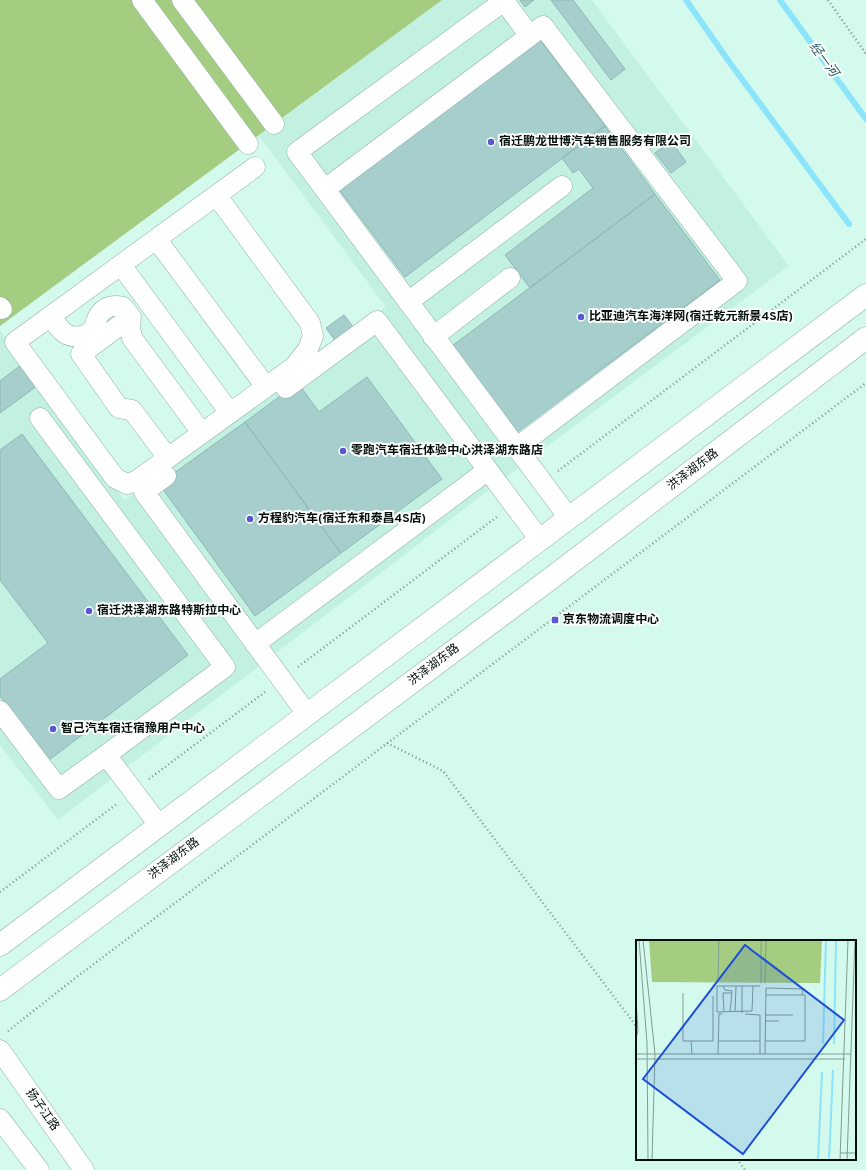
<svg xmlns="http://www.w3.org/2000/svg" width="866" height="1170" font-family="Overpass,'Noto Sans SC',sans-serif">
<style>
.built{fill:#c2f1e2}
.green{fill:#a5cd82}
.lines{fill:none;stroke-linecap:round;stroke-linejoin:round}
.stream{stroke:#8ce4fa;stroke-width:6}
.building{fill:#a5cecd;stroke:#8eb6b5}
.minor-casing{stroke:#8db1a5;stroke-width:21}
.major-casing{stroke:#8db1a5;stroke-width:23}
.path{stroke:#7a958d;stroke-width:2.5;stroke-dasharray:1 3;stroke-linecap:butt}
.minor{stroke:#fff;stroke-width:20}
.major{stroke:#fff;stroke-width:22}
.poi-dot{fill:#5958cf;stroke:#fff;stroke-width:1.5}
.labels{text-anchor:middle;dominant-baseline:central;stroke-width:4;stroke-linejoin:round;paint-order:stroke}
.poi-label{font-size:12px;font-weight:bold;fill:#030f0b;stroke:#fff;text-anchor:start}
.street-label{font-size:12px;fill:#030f0b;stroke:#fff}
.water-label{font-size:13px;font-style:italic;fill:#2d5f6b;stroke:#fff}
.inset-river{fill:none;stroke:#8ce4fa;stroke-width:2}
.inset-road{fill:none;stroke:#809c93;stroke-width:1}
.view{fill:#1d4ed8;fill-opacity:0.15;stroke:#1d4ed8;stroke-width:2}
.inset-edge{fill:none;stroke:#030f0b;stroke-width:2}
</style>
<rect width="100%" height="100%" fill="#d4faee"/>
<path class="built" d="M442 0H592L789 266 510 474 58 820 0 745V330L124 500 386 307 259 136Z"/>
<path class="green" d="M0 0H442L0 326Z"/>
<g class="lines">
<path class="stream" d="M686 0 730 63 849 224
M780 0 866 119"/>
</g>
<path class="building" d="M520 0H534L525 7Z
M551 0H573L625 69 611 80Z
M538 37 605 126 405 277 338 188Z
M605 126 655 194 530 288 505 255 593 188 579 169 573 173 562 158Z
M671 141 686 162 671 173 655 153Z
M655 194 720 280 517 432 452 346Z
M344 315 354 328 336 342 326 328Z
M21 365 37 386 0 413V381Z
M367 377 442 479 341 553 245 422 298 383 319 412Z
M245 422 341 553 255 616 159 484Z
M22 434 188 655 49 760 0 696V679L48 643 0 580V450Z"/>
<g class="lines">
<g class="minor-casing">
<path id="minor" d="M142 0 248 144
M182 0 274 124
M530 36 504 1 297 152 569 518
M325 189 543 26 737 281 516 448
M217 196 310 323 313 336 308 349 295 366 136 481 127 484 115 478 15 342 255 167
M157 240 266 387
M121 265 230 413
M408 302 562 186
M0 307 2 309
M51 316C54 321 58 327 62 331 70 339 86 338 93 329 95 327 95 324 96 321 101 308 110 304 123 307L131 317 130 327 132 338 202 433
M131 317 81 354 119 408 132 410 168 458
M433 337 510 278
M286 388 377 321 540 540
M40 418 225 667 106 755 159 825
M166 476 144 492 307 714
M255 644 488 470
M0 711 59 789 106 755
M0 1050 84 1170
M0 1119 39 1170"/>
</g>
<g class="major-casing">
<path id="major" d="M0 945 866 295
M0 990 550 579 866 338"/>
</g>
<path class="path" d="M828 0 866 54
M558 471 866 239
M298 667 498 516
M387 743 443 771 637 1027
M149 779 265 692
M0 892 118 803
M8 1031 74 979 866 383
M737 1159 745 1170"/>
<use href="#minor" class="minor"/>
<use href="#major" class="major"/>
</g>
<g class="poi-dot">
<circle cx="491" cy="142" r="4"/>
<circle cx="581" cy="317" r="4"/>
<circle cx="343" cy="451" r="4"/>
<circle cx="250" cy="519" r="4"/>
<circle cx="89" cy="611" r="4"/>
<rect x="551" y="616" width="8" height="8" rx="2"/>
<circle cx="53" cy="729" r="4"/>
</g>
<g class="labels">
<g class="poi-label">
<text x="499" y="142">宿迁鹏龙世博汽车销售服务有限公司</text>
<text x="589" y="317">比亚迪汽车海洋网(宿迁乾元新景4S店)</text>
<text x="351" y="451">零跑汽车宿迁体验中心洪泽湖东路店</text>
<text x="258" y="519">方程豹汽车(宿迁东和泰昌4S店)</text>
<text x="97" y="611">宿迁洪泽湖东路特斯拉中心</text>
<text x="563" y="620">京东物流调度中心</text>
<text x="61" y="729">智己汽车宿迁宿豫用户中心</text>
</g>
<g class="street-label">
<text transform="translate(693 470) rotate(-37)">洪泽湖东路</text>
<text transform="translate(434 665) rotate(-37)">洪泽湖东路</text>
<text transform="translate(174 859) rotate(-37)">洪泽湖东路</text>
<text transform="translate(42 1110) rotate(55)">扬子江路</text>
</g>
<g class="water-label">
<text transform="translate(823 60) rotate(54)">经一河</text>
</g>
</g>
<g transform="translate(636 940)">
<rect width="220" height="220" fill="#d4faee"/>
<path d="M13 0H186L184 43 16 42Z" fill="#a5cd82"/>
<path class="inset-river" d="M187 104 190 0M198 104 200 0M182 220 186 132M193 220 197 130"/>
<path class="inset-road" d="M3 0 11 103 12 220M7 0 19 114 16 220M82 41 83 0M125 43V0M129 43 130 0M87 46 89 50 96 51 94 72M117 46 116 71 81 72V46H124M47 53V101H55M0 60 2 91 0 98M88 72 87 53H96M99 72 100 46M106 73V46M109 74 124 75V114M129 75H157M129 81H143M82 101H124M129 101H169V55H130M0 114H215M56 114 55 101H77V56M82 114 83 74H86M129 114 130 48 167 49 166 55M0 119H209M204 213H220M204 220 212 0M211 220 219 0"/>
<path class="view" d="M109 5 208 80 107 214 7 139Z"/>
<rect width="220" height="220" class="inset-edge"/>
</g>
</svg>
